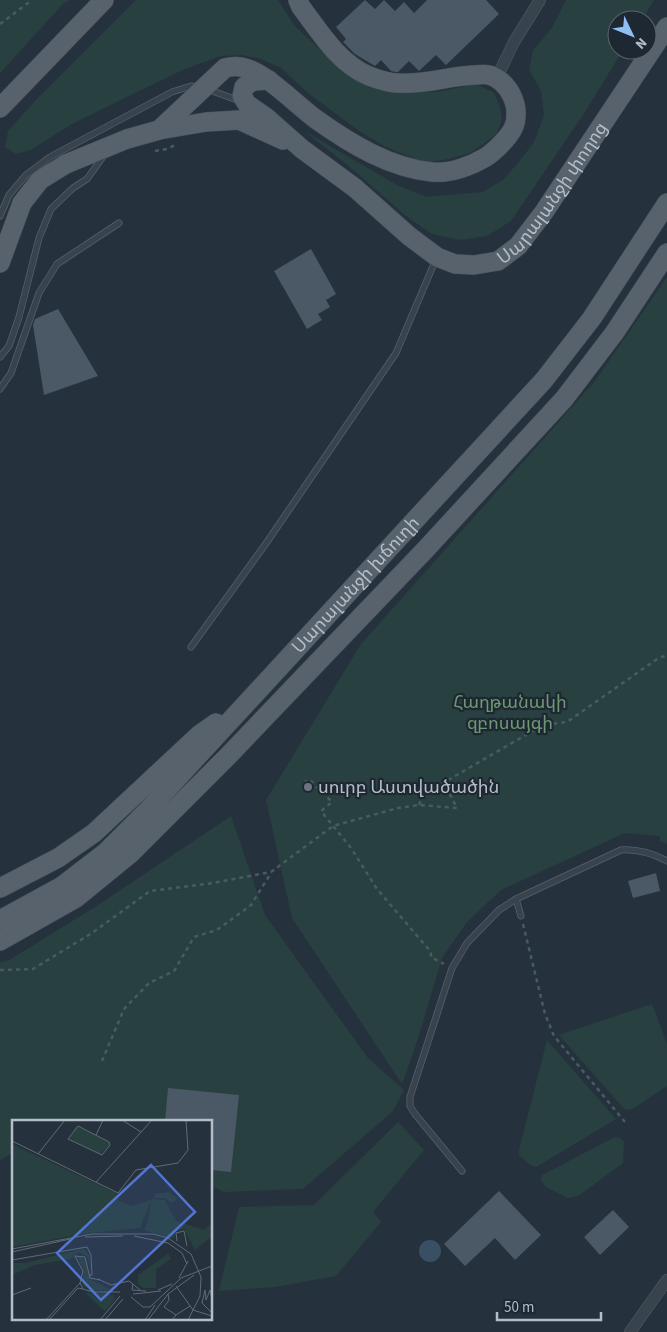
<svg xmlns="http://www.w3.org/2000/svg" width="667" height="1332" font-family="'Source Sans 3','Noto Sans Armenian',sans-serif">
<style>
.green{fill:#28403f}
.water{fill:#394f64}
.building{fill:#4b5966}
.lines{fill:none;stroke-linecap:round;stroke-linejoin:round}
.lane-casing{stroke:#57616b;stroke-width:7}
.street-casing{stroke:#57616b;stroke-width:12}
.primary-casing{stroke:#454f59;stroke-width:20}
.path{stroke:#475c5d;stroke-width:2.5;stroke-dasharray:4 4;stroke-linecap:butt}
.lane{stroke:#39434d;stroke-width:5.5}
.street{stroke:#39434d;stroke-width:11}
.primary{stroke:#57626d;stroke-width:19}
.worship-dot{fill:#6b7280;stroke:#1e2832;stroke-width:2}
.labels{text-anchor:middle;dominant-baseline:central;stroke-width:4.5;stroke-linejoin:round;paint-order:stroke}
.street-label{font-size:18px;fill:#b5bec8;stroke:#1e2832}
.park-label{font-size:18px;fill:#6d9873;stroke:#1e2832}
.poi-label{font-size:18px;fill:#b5bec8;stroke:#1e2832;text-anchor:start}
.inset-road{fill:none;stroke:#5f6a75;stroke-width:1}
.view{fill:#5275d2;fill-opacity:0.15;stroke:#5275d2;stroke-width:2.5}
.inset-edge{fill:none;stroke:#b5bec8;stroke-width:2.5}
</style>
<rect width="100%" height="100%" fill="#25323d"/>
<path class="green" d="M0 0H70L63 4 0 73Z
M136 0H278L294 25 340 69 363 82 388 90 415 92H438L476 84 494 93 500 107 502 120 496 135 470 153 449 159 425 163 384 146 359 131 308 93 281 68 261 59 242 55 221 56 185 69 145 88 70 125 31 150 16 154 5 147 8 131 34 102Z
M566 0H654L642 20H617V50H623L585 112 511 221 487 236 461 240 432 234 406 216 345 163 304 131 399 186 427 197 483 192 503 180 518 163 534 142 544 115 541 91 529 70 533 50 552 28Z
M667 277V844L660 841V836L625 833 501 890 467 922 442 958 417 1042 402 1084 292 918 266 800 361 644 595 381Z
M231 816 265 915 368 1058 404 1090 393 1111 303 1189 224 1192 211 1186V1121H73L70 1119 67 1121H14V1152L0 1160V963L11 959 95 907Z
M652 1004 667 1044V1086L634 1108 629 1110 624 1109 559 1035Z
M547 1040 616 1119 536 1167 530 1165 518 1154Z
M398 1122 424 1150 373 1212 381 1222 336 1276 275 1287 219 1291 239 1207 314 1205Z
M615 1137 620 1138 624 1142 623 1163 581 1194 574 1197 568 1198 546 1187 541 1181 542 1175Z"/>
<path class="water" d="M419 1251a11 11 0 1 1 22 0a11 11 0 1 1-22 0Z"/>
<path class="building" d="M365 0 375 9 384 0 395 11 404 2 414 13 427 0H486L499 14 446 65 436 55 419 71 409 61 398 72H396L391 71 381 60 375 66 355 54 343 42 346 39 336 27Z
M311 249 336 294 326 300 330 307 318 314 322 320 307 329 274 271Z
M58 309 98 376 44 395 33 325 35 319Z
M656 873 660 891 633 898 628 881Z
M168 1088 239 1095 231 1172 211 1170V1121H165Z
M499 1191 541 1235 515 1260 495 1238 465 1266 444 1244Z
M613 1210 629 1227 600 1255 584 1237Z"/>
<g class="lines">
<g class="lane-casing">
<path id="lane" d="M207 89 240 101
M0 216 9 195 26 175 50 157 172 92 191 86 198 87
M0 357 9 346 19 317 39 238 51 209 73 188 87 179 105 154
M0 389 11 373 39 293 57 264 119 223
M191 647 267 542 396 353 436 259
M516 899 521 916
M462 1171 415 1114 410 1106V1097L452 968 467 943 499 910 516 899 621 850C638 849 652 853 667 861"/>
</g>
<g class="street-casing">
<path id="street" d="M496 79 514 42 540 0
M630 1332 667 1280"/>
</g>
<g class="primary-casing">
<g id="primary">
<path id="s1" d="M269 80 253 81 244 87 242 96 247 104 267 118 302 149 355 188 409 236 437 257 455 264 474 265 498 261 518 246 544 212 667 27"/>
<path d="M0 108 104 0"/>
<path d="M159 130 225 68C229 67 235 66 240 67 263 69 296 105 317 120 351 144 390 168 432 172 450 174 471 166 486 157 495 151 513 134 515 123 516 120 516 115 516 112 516 106 514 100 511 94 507 86 498 77 489 75 484 74 478 75 474 75 449 76 424 85 398 83 390 83 377 79 369 76 338 63 320 32 301 7L298 0"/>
<path d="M0 263 22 203 40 180 66 164 127 139 159 130 206 122 239 120 283 140"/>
<path d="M0 888 58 858 94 833 199 735 216 723"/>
<path id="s2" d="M0 920 62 886 105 853 148 810 544 380 592 318 667 203"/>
<path d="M0 941 76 898 130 854 228 756 425 550 564 399 615 332 667 253"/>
</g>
</g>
<path class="path" d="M0 24 32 0
M155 151 167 149 177 144
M306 784V781L310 780 332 802 321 811 351 848 377 889 431 952V957L444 964
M419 805 424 794 543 725 567 722 660 657 667 656
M523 924 545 1014 554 1036 625 1122
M0 970 33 969 92 933 150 891 213 883 271 872 333 826 398 808 419 805 457 808 444 783
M102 1061 124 1009 149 983 174 971 194 937 217 930 251 905 271 873"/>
<use href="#lane" class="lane"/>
<use href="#street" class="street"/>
<use href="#primary" class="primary"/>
</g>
<circle class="worship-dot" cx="308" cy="787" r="5"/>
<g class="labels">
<g class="street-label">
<text stroke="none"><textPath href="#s1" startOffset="440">Սարալանջի փողոց</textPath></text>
<text stroke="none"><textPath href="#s2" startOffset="492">Սարալանջի խճուղի</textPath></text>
</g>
<g class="park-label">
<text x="510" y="702">Հաղթանակի<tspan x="510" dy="21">զբոսայգի</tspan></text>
</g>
<g class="poi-label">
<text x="318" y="787">սուրբ Աստվածածին</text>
</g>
</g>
<g transform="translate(12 1120)">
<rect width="200" height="200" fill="#25323d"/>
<path d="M65 6 97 22V25L88 34 57 19ZM0 24 104 73 107 81 119 86 142 79 153 80 164 101 192 110 200 103V116L183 130 172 109 164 111 162 119 132 110 136 101 139 81 128 108 77 113 0 127ZM157 72 166 79 159 83 154 78H142L143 74ZM71 129 77 134 79 150 75 137 67 132 58 139 22 145 0 155V143H13ZM156 134 159 139 144 149V168H131L126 164V155ZM65 136 73 139 79 160 99 170H81L70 166 72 151ZM72 172 101 175 103 179 93 191Z" fill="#28403f"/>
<path class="inset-road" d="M110 0 129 12M66 6 97 22 98 25 90 35 56 19ZM84 15 91 0M0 21 106 73 124 50 166 43 176 30 174 0M26 34 53 0M84 62 140 0M122 116 156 123 170 133 175 144M73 117 111 116M165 121 164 113 172 111 175 126M0 129 80 114H141L156 118 179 134 189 157 188 176 176 200M0 132 58 119M0 140 75 127 79 135 80 155H77M167 158 176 141M86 159 99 165 117 161 128 170M88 160 78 158 73 137 63 136 71 151 68 163 71 169 81 172H108M121 164 120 170 134 171M164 166 181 190 200 196M146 170 160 164M121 174 149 171M156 174 157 180 152 187 164 195 160 200M0 175 19 168M119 177 131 187H138L169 158 200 146M200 179 198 170 194 180 193 170 190 183 200 193M164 195 178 186M34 200 68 163M37 200 66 168 71 169M88 200 108 176M93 200 111 179M133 200 143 185M136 200 156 174 182 155"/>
<path class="view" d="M139 45 183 92 89 180 45 133Z"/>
<rect width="200" height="200" class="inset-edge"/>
</g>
<g transform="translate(632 35) rotate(133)"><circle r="24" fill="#1e2832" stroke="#5a646e"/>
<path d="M0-4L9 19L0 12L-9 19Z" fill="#8ebef4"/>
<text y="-8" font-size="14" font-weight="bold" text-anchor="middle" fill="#b5bec8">N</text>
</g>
<path d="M497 1312v8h104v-8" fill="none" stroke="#b5bec8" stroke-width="2.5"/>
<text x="504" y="1312" font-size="15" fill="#b5bec8" stroke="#1e2832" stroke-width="4" paint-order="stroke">50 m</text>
</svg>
